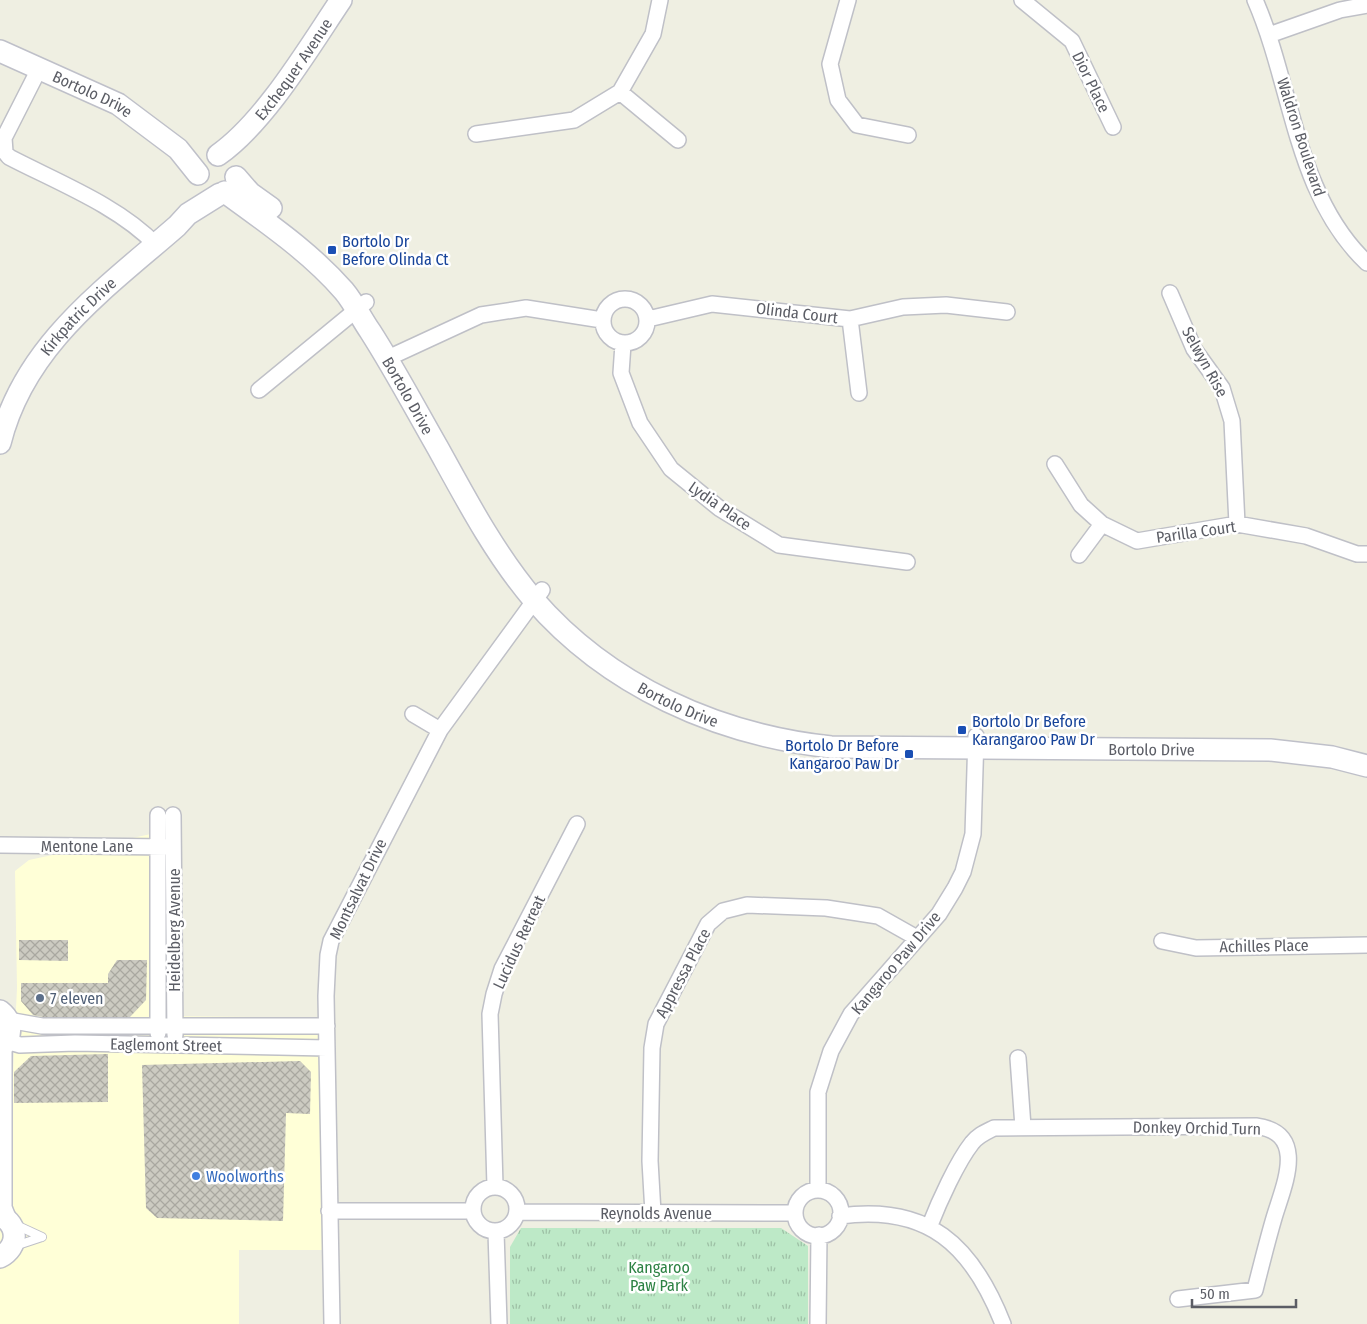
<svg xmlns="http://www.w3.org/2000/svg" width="1367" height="1324" font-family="'Fira Sans Condensed',sans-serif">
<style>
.commercial{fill:#ffffd7}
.grass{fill:url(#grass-tufts)}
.building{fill:url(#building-cross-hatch)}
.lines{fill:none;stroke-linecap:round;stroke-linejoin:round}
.lane-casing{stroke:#bfc0c7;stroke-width:10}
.street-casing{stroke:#bfc0c7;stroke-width:18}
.secondary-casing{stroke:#bfc0c9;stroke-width:24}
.lane{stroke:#fff;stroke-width:8}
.street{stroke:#fff;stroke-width:15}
.secondary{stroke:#fff;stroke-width:21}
.transit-dot{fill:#1a4fb4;stroke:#fff;stroke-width:2}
.service-dot{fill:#5c6f8a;stroke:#fff;stroke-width:2}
.shop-dot{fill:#3f7fe0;stroke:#fff;stroke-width:2}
.labels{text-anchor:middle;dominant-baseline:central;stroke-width:5;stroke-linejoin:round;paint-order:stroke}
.street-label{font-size:16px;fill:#5b5d65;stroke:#fff}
.transit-label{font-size:16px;fill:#164399;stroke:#fff;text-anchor:start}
.service-label{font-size:16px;fill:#4e5e75;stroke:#fff;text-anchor:start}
.shop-label{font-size:16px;fill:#366cbe;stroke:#fff;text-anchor:start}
.park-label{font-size:16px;fill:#2d8244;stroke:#fff}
</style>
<defs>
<pattern id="grass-tufts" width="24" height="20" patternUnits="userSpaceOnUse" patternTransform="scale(1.25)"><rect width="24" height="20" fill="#bde9c7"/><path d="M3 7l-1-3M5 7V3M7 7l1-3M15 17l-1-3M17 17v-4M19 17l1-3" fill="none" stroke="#9dc0a5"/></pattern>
<pattern id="building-cross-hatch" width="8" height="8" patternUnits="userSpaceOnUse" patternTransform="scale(1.25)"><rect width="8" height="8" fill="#cccbc1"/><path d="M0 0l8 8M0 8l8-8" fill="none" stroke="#a9a8a0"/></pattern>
</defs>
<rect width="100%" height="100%" fill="#efefe2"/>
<path class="commercial" d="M165 831 163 1016 333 1018 335 1250H239V1324H0V1070L13 1072 17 988 15 871 29 860Z"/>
<path class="grass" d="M521 1228H781L808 1246V1324H510V1247Z"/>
<path class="building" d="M19 940H68V961L19 960Z
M117 960H147L146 1000 130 1017H43L33 1015 21 1001V983H108V974Z
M108 1054V1102L14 1103V1072L31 1056Z
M300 1061 311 1072 310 1114 286 1113 283 1221 157 1218 146 1208 142 1065Z"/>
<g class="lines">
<g class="lane-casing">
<path id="lane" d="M16 1225 42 1237
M15 1246 42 1237"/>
</g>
<g class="street-casing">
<path id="street" d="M848 0 830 64 838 100 857 125 908 135
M1022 0 1072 41 1113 127
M1255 0C1293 87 1295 195 1367 263
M1269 35 1340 10 1367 5
M39 69 4 138 5 152 9 157C57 182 119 206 156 245
M620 92 678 140
M476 134 574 120 620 92 653 34 660 0
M1170 293 1194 349 1222 388 1232 421 1237 524
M603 321a22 22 0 1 1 44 0a22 22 0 1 1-44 0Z
M648 319 712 304 850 319 903 307 946 305 1007 312
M850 319 859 393
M623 344 621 373 640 423 671 469 719 508 779 545 907 562
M388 358 481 315 526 308 602 320
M259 390 366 302
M1055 464 1081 505 1102 524 1137 541 1237 524 1306 536 1357 554H1367
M1079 555 1102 524
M413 714 440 730
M158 815V1033
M173 815 175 1035
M0 845 168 847
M1162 941 1196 948 1367 945
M8 1020 42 1026H327
M6 1041 20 1045 75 1043 327 1048
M1018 1058 1023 1127
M495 1186 490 1014 494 994 502 969 577 824
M473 1209a22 22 0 1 1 44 0a22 22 0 1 1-44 0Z
M818 1190V1092L831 1051 851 1014 939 914 955 888 963 872 973 834 976 736
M795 1213a23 23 0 1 1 46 0a23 23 0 1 1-46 0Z
M329 1211H472
M518 1212 795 1213
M653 1213 650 1161 652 1048 656 1024 708 924 723 911 747 905 826 908 878 916 917 938
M840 1216C928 1204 972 1245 1003 1324
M930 1225C939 1202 957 1162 972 1143 978 1135 986 1132 994 1128L1256 1126C1309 1133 1283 1187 1274 1218 1267 1242 1261 1266 1255 1290L1178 1299
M496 1232 499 1324
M332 1324 326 996 328 955 331 941 440 730 542 590
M818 1324 819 1235"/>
</g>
<g class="secondary-casing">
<g id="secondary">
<path id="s1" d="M0 51 118 104 178 149 198 174"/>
<path id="s2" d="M218 155C265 122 308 49 341 0"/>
<path d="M236 177 250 193 271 208"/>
<path id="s3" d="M225 192C267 223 309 251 344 291 354 303 361 318 370 331 395 370 416 410 439 450 467 501 495 554 533 599 608 686 718 735 831 747L1270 750 1332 757 1367 766"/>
<path id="s4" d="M0 443C24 345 106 288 177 226L188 214 220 194"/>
<path d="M0 1011C13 1021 13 1037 0 1048"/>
<path d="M1 1047V1208L5 1218"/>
<path d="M0 1215C19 1225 19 1247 0 1257"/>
</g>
</g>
<use href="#lane" class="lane"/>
<use href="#street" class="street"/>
<use href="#secondary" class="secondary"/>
</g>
<g class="transit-dot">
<rect x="327" y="245" width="10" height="10" rx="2.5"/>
<rect x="957" y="725" width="10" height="10" rx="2.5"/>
<rect x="904" y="749" width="10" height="10" rx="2.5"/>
</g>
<circle class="service-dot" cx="40" cy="998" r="5"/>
<circle class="shop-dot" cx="196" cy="1176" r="5"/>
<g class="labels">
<g class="street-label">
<text stroke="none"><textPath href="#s2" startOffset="115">Exchequer Avenue</textPath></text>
<text transform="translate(1091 82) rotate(64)">Dior Place</text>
<text stroke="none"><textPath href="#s1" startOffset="102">Bortolo Drive</textPath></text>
<text transform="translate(1301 137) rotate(72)">Waldron Boulevard</text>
<text transform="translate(797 313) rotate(7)">Olinda Court</text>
<text stroke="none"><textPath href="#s4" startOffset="151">Kirkpatric Drive</textPath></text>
<text transform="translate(1205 362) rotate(61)">Selwyn Rise</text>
<text stroke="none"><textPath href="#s3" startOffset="278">Bortolo Drive</textPath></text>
<text transform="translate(720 506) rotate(35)">Lydia Place</text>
<text transform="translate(1196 532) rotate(-8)">Parilla Court</text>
<text stroke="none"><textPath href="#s3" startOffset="698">Bortolo Drive</textPath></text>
<text stroke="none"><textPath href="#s3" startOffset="1178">Bortolo Drive</textPath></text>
<text x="87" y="846">Mentone Lane</text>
<text transform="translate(358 889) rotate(-64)">Montsalvat Drive</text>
<text transform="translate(174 930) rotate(-90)">Heidelberg Avenue</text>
<text transform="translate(519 942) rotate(-65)">Lucidus Retreat</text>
<text transform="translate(1264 946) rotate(-1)">Achilles Place</text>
<text transform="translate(896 963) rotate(-50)">Kangaroo Paw Drive</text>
<text transform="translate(683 973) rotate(-62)">Appressa Place</text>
<text transform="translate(166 1045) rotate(1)">Eaglemont Street</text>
<text transform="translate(1197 1128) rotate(1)">Donkey Orchid Turn</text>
<text x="656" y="1213">Reynolds Avenue</text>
</g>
<g class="transit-label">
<text x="342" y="241">Bortolo Dr<tspan x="342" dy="18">Before Olinda Ct</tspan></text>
<text x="972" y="721">Bortolo Dr Before<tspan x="972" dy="18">Karangaroo Paw Dr</tspan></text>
<text x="899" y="745" text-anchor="end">Bortolo Dr Before<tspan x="899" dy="18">Kangaroo Paw Dr</tspan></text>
</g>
<g class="service-label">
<text x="50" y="998">7 eleven</text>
</g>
<g class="shop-label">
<text x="206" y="1176">Woolworths</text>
</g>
<g class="park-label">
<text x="659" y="1267">Kangaroo<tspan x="659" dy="18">Paw Park</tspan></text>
</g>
</g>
<path d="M1192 1299v8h104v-8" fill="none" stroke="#5b5d65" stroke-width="2.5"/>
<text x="1200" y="1299" font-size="15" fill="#5b5d65" stroke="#ffffff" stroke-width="4" paint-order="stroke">50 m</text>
</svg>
